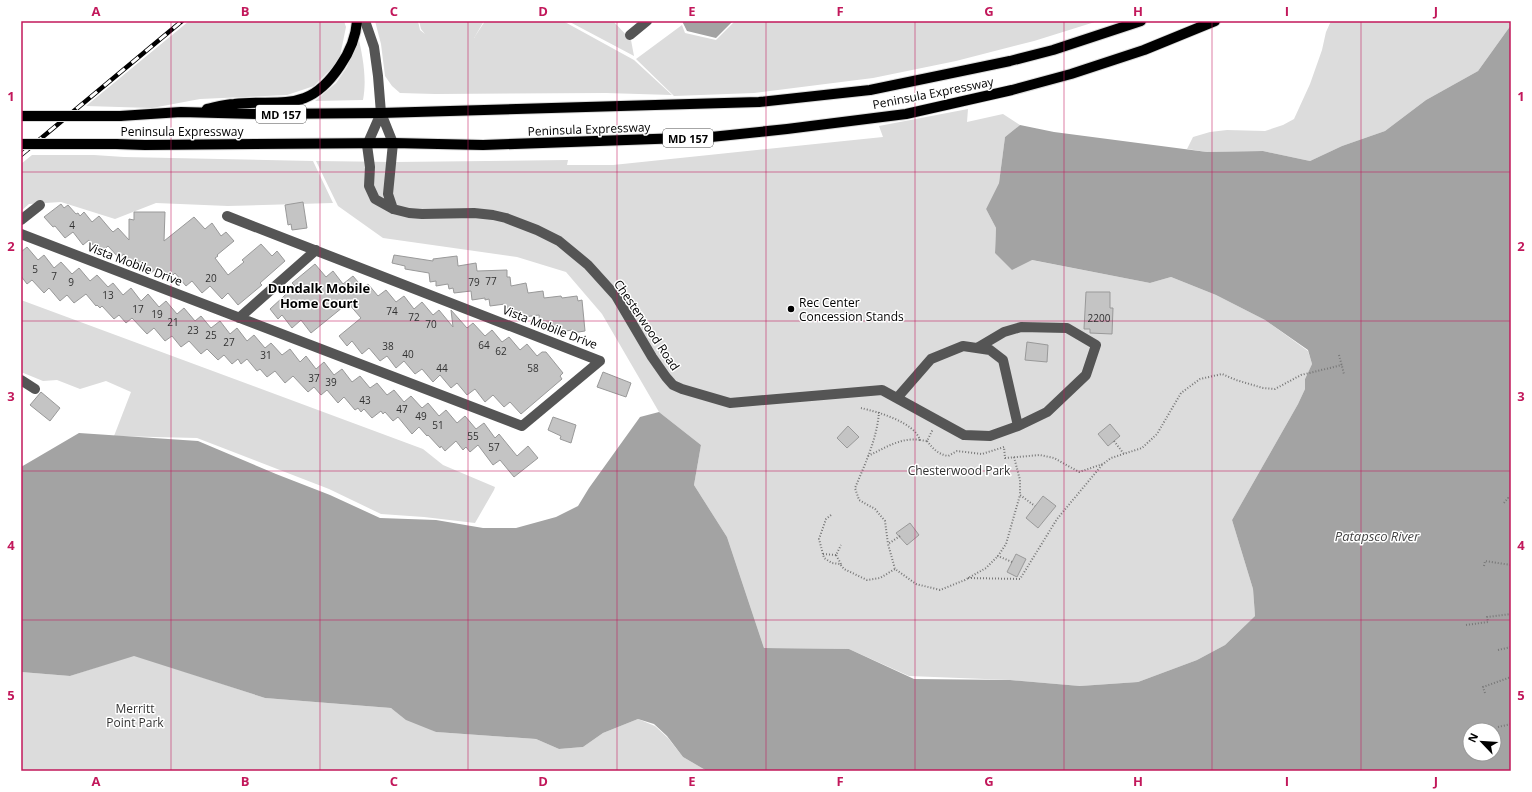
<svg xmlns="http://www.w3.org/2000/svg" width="1532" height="792" font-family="'Open Sans',sans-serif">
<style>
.green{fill:#dcdcdc}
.water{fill:#a3a3a3;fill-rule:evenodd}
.building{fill:#c4c4c4;stroke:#999}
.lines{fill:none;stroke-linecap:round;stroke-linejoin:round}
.major-casing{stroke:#dbdbdb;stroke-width:12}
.path{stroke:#777;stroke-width:2;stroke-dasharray:1 2;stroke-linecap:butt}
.minor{stroke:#555;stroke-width:10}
.major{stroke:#000;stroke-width:10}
.rail-casing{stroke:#000;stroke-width:4.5}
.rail{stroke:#fff;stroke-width:3;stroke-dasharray:9;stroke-linecap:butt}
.major-bridge-casing{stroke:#dbdbdb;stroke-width:12;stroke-linecap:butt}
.major-bridge{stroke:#000;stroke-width:10}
.grid{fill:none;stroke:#c2185b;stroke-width:1;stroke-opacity:0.55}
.poi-dot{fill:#000;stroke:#fff;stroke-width:1.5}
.labels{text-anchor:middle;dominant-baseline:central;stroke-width:3;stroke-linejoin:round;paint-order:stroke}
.number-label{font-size:10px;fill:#313131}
.shield{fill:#fff;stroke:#4c4c4c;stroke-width:1}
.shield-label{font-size:11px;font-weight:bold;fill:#000}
.street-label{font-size:12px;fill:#000;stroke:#fff}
.poi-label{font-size:12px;fill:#000;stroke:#fff;text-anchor:start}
.park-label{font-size:12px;fill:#333;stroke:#fff}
.neighbourhood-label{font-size:13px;font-weight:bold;fill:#000;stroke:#fff}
.water-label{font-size:13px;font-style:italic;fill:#444;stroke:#fff}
.neatline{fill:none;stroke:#c2185b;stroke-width:1.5}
.grid-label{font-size:13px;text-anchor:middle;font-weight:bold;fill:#c2185b}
</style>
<rect width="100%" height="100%" fill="#fff"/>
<path class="green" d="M189 21H344L346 27 339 61 314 86 287 95 200 99 152 108 86 106Z
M375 21H418L420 30 425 34 421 29 419 21H484L474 38 485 21H563L634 60 672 95 606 93 435 94 400 93 392 86 385 76 381 44Z
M568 21H613L631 40 634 56Z
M735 21H1098L1034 41 956 61 873 78 754 93 674 96 636 59 682 25 685 33 716 40Z
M1331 21H1511V25L1478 71 1426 100 1385 131 1342 146 1310 161 1263 151 1207 152 1187 149 1193 137 1210 132 1227 130 1265 131 1283 125 1294 119 1310 84 1322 50 1326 32Z
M358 36C363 57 367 79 363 100L315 101 336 83 347 67Z
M968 109 967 122 1003 114 1020 125 1005 137 999 183 986 209 996 228 995 253 1150 283 1171 277 1216 295 1265 320 1308 351 1312 364 1305 379V389L1298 404 1232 520 1253 589 1255 616 1225 645 1197 660 1138 682 1080 686 1010 680 909 676 849 649 764 648 727 537 694 485 701 445 659 412 602 314 566 272 517 257 383 238 338 206 316 161 395 162 568 160 567 165H613L883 137 879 126Z
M32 155H94L124 157 313 161 333 203 228 206 156 203 115 219 61 202 29 204 21 211V164Z
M21 300 423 449 443 465 495 487 494 490 475 523 424 517 381 514 329 489 197 438 114 436 131 392 106 381 80 389 57 380 43 381 21 372Z
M134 655 265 698 391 708 436 732 536 739 559 749 583 747 603 733 638 719 655 726 668 738 683 757 707 771H21V672L70 676Z"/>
<path class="water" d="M682 21H733L716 38 687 31Z
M1511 25V771H707L683 757 667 736 654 724 638 719 603 733 583 747 559 749 536 739 436 732 406 720 391 708 265 698 134 656 70 676 21 672V467L79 433 198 441 276 474 330 495 380 518 436 520 483 528H516L556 517 578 506 589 488 640 417 659 412 701 445 694 485 727 537 764 648 849 649 914 679 1010 680 1080 686 1138 682 1197 660 1225 645 1255 616 1253 589 1232 520 1298 404 1305 389V379L1312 364 1308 350 1265 320 1216 295 1171 277 1150 283 1032 260 1012 270 995 253 996 228 986 209 999 183 1005 137 1020 125 1054 132 1207 152 1263 151 1310 161 1342 146 1385 131 1426 100 1478 71ZM1470 730H1494V754H1470Z"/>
<path class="building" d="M303 202 307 228 292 230 291 224 288 225 285 205Z
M61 204 64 208 68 205 76 214 78 213 80 216 84 212 92 222 99 216 110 229 113 232 118 228 129 240V219L134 220V212H165L164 241 194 217 205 229 212 223 221 236 226 232 234 241 217 255 218 256 215 258 228 275 244 262 242 260 261 244 272 256 277 251 285 261 260 283 262 285 238 305 228 293 222 299 210 286 202 293 192 281 186 286 175 273 169 279 158 267 151 273 141 261 134 266 124 254 119 258 108 246 100 253 89 240 83 245 73 232 65 238 55 226 53 227 44 217Z
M27 247 38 260 44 255 54 268 61 262 72 274 79 268 90 281 97 275 108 287 113 283 123 295 131 288 141 301 148 294 159 307 166 301 177 314 184 308 195 321 201 316 211 328 220 321 230 334 237 328 247 341 254 335 265 348 271 343 282 355 290 349 300 362 306 356 316 369 324 362 334 375 342 369 352 382 360 376 370 388 377 383 387 395 394 390 404 402 411 396 422 408 428 403 439 416 446 410 457 423 465 416 476 429 484 423 495 438 499 434 517 456 528 446 538 458 514 477 500 460 493 465 478 445 470 452 466 447 463 450 456 441 445 451 441 446 440 448 428 435 427 436 419 427 412 434 398 417 393 421 385 412 383 414 381 411 372 418 364 409 361 412 358 408 355 410 344 397 338 403 327 390 321 395 314 387 308 392 293 376 285 383 275 371 267 377 260 369 257 371 247 359 241 364 238 359 232 364 224 355 218 360 207 349 201 354 189 341 181 347 172 336 165 341 154 328 147 334 132 318 126 323 119 315 114 319 102 306 100 308 97 305 96 306 86 294 74 303 67 295 60 301 49 288 44 293 32 280 27 284 21 276V252Z
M394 255 433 261V259L457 256 458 266 476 263 477 271 507 270V277H510L511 286 526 283 528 293 543 291 544 298 561 296 562 298 577 296 578 301 582 300 585 331 572 333V330L560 332 559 328 554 329 553 325 540 327 539 315 524 317V315L518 316V312L506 313 505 304 490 306 489 299 485 300V298L472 300 471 291 454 293 453 288 449 289 448 284 436 286V281L430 282 429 273 405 269V266L392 263Z
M315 264 326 277 333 271 343 284 353 276 363 288 368 284 378 296 386 290 396 302 404 296 414 309 422 302 433 315 439 310 453 327 451 310 467 328 473 323 485 336 492 330 502 342 509 337 520 350 527 344 537 356 542 352H546L563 373 560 376 562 379 521 414 510 402 504 407 493 395 485 402 475 389 467 395 457 383 451 388 440 375 433 382 422 369 415 374 404 361 396 368 387 356 380 361 369 348 362 354 352 341 347 346 339 336 361 318 348 303 311 333 301 320 292 328 282 315 278 319 270 309 295 286 292 283Z
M1086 292H1110V308H1113L1112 334 1090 333V329H1084Z
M1027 342 1048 345 1047 362 1025 360Z
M603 372 631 383 626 397 597 387Z
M41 392 60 408 50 421 30 405Z
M553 417 576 425 571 443 560 439 561 436 548 430Z
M1110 424 1120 436 1108 446 1098 434Z
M848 426 859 437 847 448 837 438Z
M1043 496 1056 506 1038 528 1026 518Z
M910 523 919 535 907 545 896 533Z
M1016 554 1026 559 1017 577 1007 572Z"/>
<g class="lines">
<g class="major-casing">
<path id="major" d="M207 109C216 107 225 104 234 104 282 99 308 114 340 66 349 53 356 37 357 21
M120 116 181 112 260 114 381 113 759 102 870 90 1010 61 1053 50 1141 21
M116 144 145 145 393 143 483 145 711 137 787 129 906 114 1012 90 1071 74 1144 50 1215 21"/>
</g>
<path class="path" d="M1339 355 1344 374
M861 408C878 412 914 422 920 440L927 441 933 429
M879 412C877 439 865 464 855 488L859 500 875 509 885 521 888 544
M927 441C933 449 938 454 948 456L957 451 982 454 1004 447 1005 458 1040 455 1054 458 1079 472 1103 464 1111 458 1142 448 1157 434 1181 393 1200 379 1222 374 1236 380 1263 388 1275 389 1301 375 1342 365
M1114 441 1124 454
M868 456C885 448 901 437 920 440
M1014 457 1020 480V495L1035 506
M1504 503 1508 498 1511 500
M831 515 826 519 819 539 824 558 832 563 840 564 844 569 867 580 880 578 895 569
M900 536 888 544 895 569 916 584 940 590 965 580 986 568 998 556
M823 554 836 555
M1012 562 998 556 1006 544 1020 495
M841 564 836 555 841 545
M1484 566 1485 561 1511 565
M968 578 1020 579 1057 519 1102 465
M1466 625 1488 622 1487 617 1511 614
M1498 650 1511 647
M1485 693 1483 687 1511 677
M1498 727 1511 724"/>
<path class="minor" d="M365 21 374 47 378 76 381 113 393 143 388 194 393 209
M630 35 647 21
M381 113 367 145 370 167 369 186 375 199 393 209 409 213 422 214 474 213 493 215 506 218 537 230 559 241 588 265 616 296 652 357 666 377 673 385 682 389 730 403 882 390 964 435 990 436 1018 426 1003 360 990 350 963 346 931 359 897 398
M21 220 40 205
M21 234 522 426 600 361 227 216
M239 318 316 250
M977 348 1004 332 1021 327 1067 328 1096 345 1086 375 1047 412 1018 426
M21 380 35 389"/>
<use href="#major" class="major"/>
<g class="rail-casing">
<path id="rail" d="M21 155 182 21"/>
</g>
<use href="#rail" class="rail"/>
<g class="major-bridge-casing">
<path id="major-bridge" d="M21 116H120
M21 144H116"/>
</g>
<use href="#major-bridge" class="major-bridge"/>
</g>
<path class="grid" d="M171 21V771M320 21V771M468 21V771M617 21V771M766 21V771M915 21V771M1064 21V771M1212 21V771M1361 21V771M21 172H1511M21 321H1511M21 471H1511M21 620H1511"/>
<circle class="poi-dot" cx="791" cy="309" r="4"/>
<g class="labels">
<g class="number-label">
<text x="72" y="225">4</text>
<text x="35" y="269">5</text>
<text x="54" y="276">7</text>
<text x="211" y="278">20</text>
<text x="491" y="281">77</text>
<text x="71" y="282">9</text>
<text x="474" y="282">79</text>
<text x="108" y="295">13</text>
<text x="138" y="309">17</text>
<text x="392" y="311">74</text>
<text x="157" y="314">19</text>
<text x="414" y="317">72</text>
<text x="1099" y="318">2200</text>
<text x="173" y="322">21</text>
<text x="431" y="324">70</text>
<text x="193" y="330">23</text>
<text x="211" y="335">25</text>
<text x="229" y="342">27</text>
<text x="484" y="345">64</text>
<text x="388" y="346">38</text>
<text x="501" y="351">62</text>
<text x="408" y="354">40</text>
<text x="266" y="355">31</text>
<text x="442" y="368">44</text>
<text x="533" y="368">58</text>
<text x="314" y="378">37</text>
<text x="331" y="382">39</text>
<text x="365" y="400">43</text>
<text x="402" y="409">47</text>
<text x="421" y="416">49</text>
<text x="438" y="425">51</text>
<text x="473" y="436">55</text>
<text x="494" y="447">57</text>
</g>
<g class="shield">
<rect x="256" y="105" width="50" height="18" rx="3"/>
<rect x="663" y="129" width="50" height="18" rx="3"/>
</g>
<g class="shield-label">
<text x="281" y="114">MD 157</text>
<text x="688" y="138">MD 157</text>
</g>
<g class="street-label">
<text transform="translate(933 93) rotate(-11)">Peninsula Expressway</text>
<text transform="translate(589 129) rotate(-2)">Peninsula Expressway</text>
<text x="182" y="131">Peninsula Expressway</text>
<text transform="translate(135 264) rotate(21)">Vista Mobile Drive</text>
<text transform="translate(647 325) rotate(56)">Chesterwood Road</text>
<text transform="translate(550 327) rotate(21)">Vista Mobile Drive</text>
</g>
<g class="poi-label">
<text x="799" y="302">Rec Center<tspan x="799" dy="14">Concession Stands</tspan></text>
</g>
<g class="park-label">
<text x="959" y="470">Chesterwood Park</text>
<text x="135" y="708">Merritt<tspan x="135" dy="14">Point Park</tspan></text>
</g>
<g class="neighbourhood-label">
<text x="319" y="288">Dundalk Mobile<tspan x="319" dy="15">Home Court</tspan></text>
</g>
<g class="water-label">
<text x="1377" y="536">Patapsco River</text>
</g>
</g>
<rect width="1532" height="792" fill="none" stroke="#ffffff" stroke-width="44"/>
<g transform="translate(1482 742) rotate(295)"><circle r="19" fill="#ffffff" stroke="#999999"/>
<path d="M0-3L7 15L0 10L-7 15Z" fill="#000000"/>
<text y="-6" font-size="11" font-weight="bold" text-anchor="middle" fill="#000000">N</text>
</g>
<rect x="22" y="22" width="1488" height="748" class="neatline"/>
<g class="grid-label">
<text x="96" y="16">A</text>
<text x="245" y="16">B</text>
<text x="394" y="16">C</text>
<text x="543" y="16">D</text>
<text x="692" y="16">E</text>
<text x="840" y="16">F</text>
<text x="989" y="16">G</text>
<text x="1138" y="16">H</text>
<text x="1287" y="16">I</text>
<text x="1436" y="16">J</text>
<text x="11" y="101">1</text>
<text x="1521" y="101">1</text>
<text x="11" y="251">2</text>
<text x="1521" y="251">2</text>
<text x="11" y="401">3</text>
<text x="1521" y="401">3</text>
<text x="11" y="550">4</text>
<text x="1521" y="550">4</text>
<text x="11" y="700">5</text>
<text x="1521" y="700">5</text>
<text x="96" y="786">A</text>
<text x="245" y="786">B</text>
<text x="394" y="786">C</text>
<text x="543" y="786">D</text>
<text x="692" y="786">E</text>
<text x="840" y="786">F</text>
<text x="989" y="786">G</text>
<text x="1138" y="786">H</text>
<text x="1287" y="786">I</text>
<text x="1436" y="786">J</text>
</g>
</svg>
